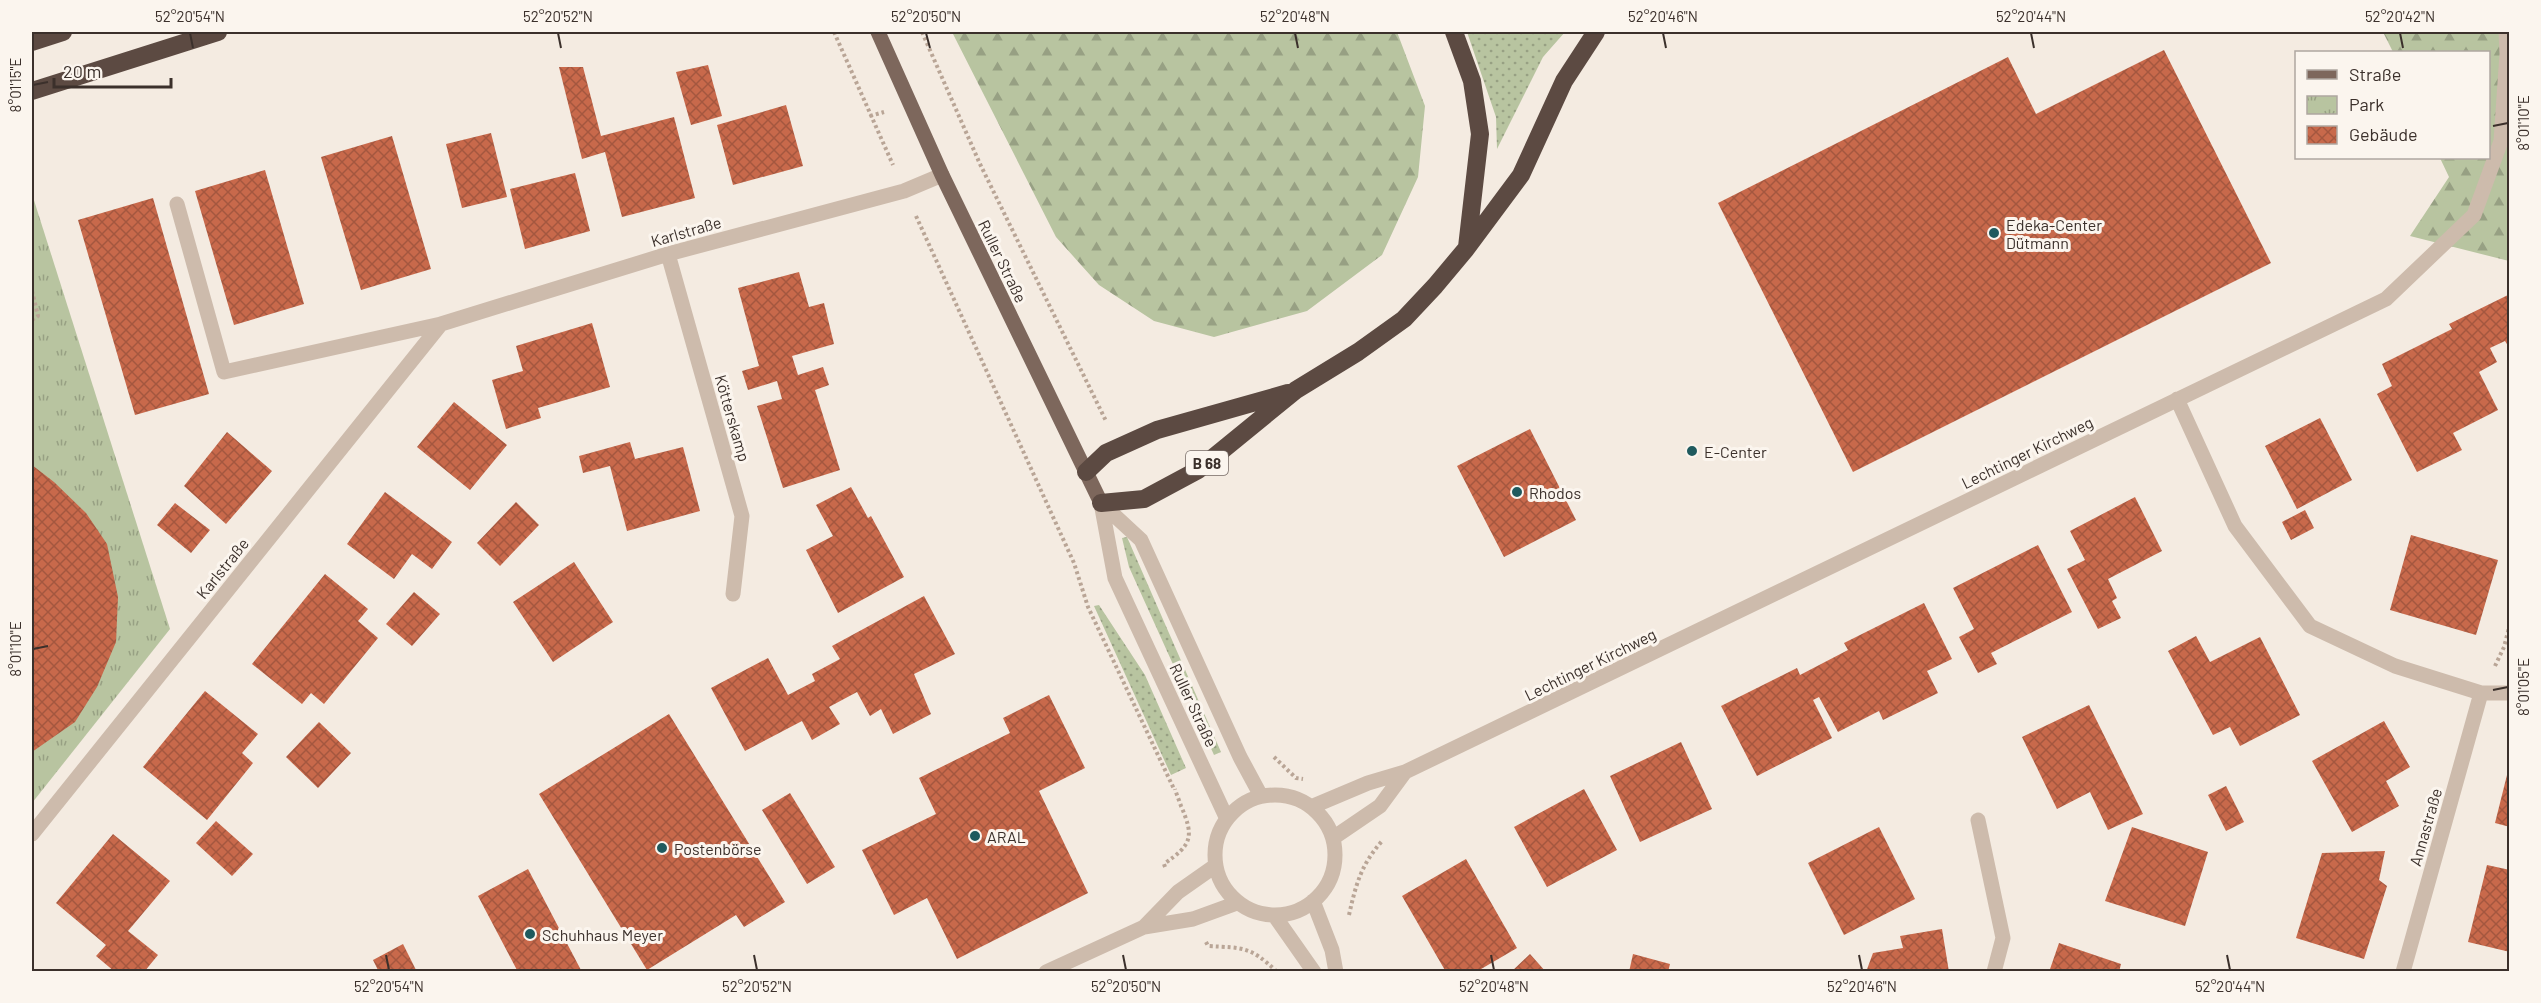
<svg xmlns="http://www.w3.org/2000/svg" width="2541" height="1003" font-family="Barlow,sans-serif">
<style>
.grass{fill:url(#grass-dots)}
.forest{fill:url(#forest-firs)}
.park{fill:url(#park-tufts)}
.building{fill:url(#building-cross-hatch)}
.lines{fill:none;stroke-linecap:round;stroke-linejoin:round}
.path{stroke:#b9a596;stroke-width:4;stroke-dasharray:3 3;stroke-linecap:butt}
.minor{stroke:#cdbbac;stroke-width:15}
.major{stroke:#7d675c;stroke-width:15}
.highway{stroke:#5c4a42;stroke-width:18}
.ticks{fill:none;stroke:#3b302b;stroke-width:2}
.poi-dot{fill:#1f5a5e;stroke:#fbf5ee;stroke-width:2}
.labels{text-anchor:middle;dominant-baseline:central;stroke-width:6;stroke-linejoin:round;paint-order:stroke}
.shield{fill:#fbf5ee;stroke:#756b66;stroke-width:1.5}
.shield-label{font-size:15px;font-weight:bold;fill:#3b302b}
.poi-label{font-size:16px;fill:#3b302b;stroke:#fbf5ee;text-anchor:start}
.street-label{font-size:16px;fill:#3b302b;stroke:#fbf5ee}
.neatline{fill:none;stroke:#3b302b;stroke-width:2}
.ticks-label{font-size:15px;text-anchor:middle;fill:#3b302b}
</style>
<defs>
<pattern id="grass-dots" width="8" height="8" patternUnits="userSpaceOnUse" patternTransform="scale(1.5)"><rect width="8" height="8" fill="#b8c4a0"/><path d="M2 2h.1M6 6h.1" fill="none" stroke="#97a083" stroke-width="1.8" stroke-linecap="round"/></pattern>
<pattern id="forest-firs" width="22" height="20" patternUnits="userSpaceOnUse" patternTransform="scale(1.5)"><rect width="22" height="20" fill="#b8c4a0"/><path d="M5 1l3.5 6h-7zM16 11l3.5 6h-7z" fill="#97a083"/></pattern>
<pattern id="park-tufts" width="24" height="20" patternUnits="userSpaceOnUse" patternTransform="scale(1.5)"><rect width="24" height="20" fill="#b8c4a0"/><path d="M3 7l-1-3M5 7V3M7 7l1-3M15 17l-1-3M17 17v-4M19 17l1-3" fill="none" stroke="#97a083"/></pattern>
<pattern id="building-cross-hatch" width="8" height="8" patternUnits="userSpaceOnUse" patternTransform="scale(1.5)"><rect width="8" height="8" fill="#c8694b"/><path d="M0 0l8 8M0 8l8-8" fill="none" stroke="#a4573f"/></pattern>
</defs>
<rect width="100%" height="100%" fill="#f4ebe1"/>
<path class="grass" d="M1467 32H1565L1543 57 1497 149 1496 117Z
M1127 537 1221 752 1214 755 1129 567 1122 538Z
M1099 605 1145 675 1186 768 1171 775 1094 606Z"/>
<path class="forest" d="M952 32H1397L1425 106 1418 177 1382 255 1307 311 1214 337 1154 321 1099 285 1056 237Z
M2383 32H2509V261L2410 236 2449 177 2440 158H2488V52H2393Z"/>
<path class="park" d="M32 194 170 629 32 803Z"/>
<path class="building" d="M2164 50 2271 263 1853 472 1718 203 2008 57 2036 114Z
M708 65 722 116 691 125 676 72Z
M559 67H583L601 136 674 117 695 198 622 217 605 152 582 159Z
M786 105 803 166 733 185 717 125Z
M491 133 507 197 462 208 446 144Z
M392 136 431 269 361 290 321 157Z
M265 170 304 304 234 325 195 191Z
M575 173 590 231 525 249 510 189Z
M153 198 209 394 135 415 78 220Z
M799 272 809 307 824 303 834 344 792 356 798 375 823 367 829 385 815 390 840 470 783 488 757 406 782 399 777 381 748 390 742 371 759 366 738 288Z
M2508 295 2510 349 2505 341 2490 348 2497 362 2479 372 2498 410 2453 433 2462 450 2417 472 2377 394 2392 386 2382 364 2452 329 2449 324Z
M592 323 610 387 538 408 541 418 506 429 492 380 523 371 516 346Z
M454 402 507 445 470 490 417 447Z
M2320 418 2352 480 2297 509 2265 446Z
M1530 429 1576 520 1504 557 1457 466Z
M227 432 272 471 226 524 184 486Z
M630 442 635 459 683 447 700 511 627 531 610 466 583 473 579 456Z
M32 465 54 482 86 513 107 544 118 597 116 642 97 687 75 722 32 752Z
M851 487 868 518 871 516 904 577 838 613 806 550 833 536 816 505Z
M385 492 452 542 432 569 412 554 394 579 347 544Z
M2135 497 2162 551 2108 579 2117 598 2112 601 2121 618 2098 629 2067 569 2085 560 2070 531Z
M516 502 539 525 500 566 477 543Z
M175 503 210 530 191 553 157 525Z
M2305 510 2314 528 2291 540 2282 522Z
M2411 535 2498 560 2476 635 2390 610Z
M2038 545 2072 612 1991 653 1997 664 1978 673 1959 637 1974 629 1953 588Z
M574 562 613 622 553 662 513 602Z
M325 574 368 609 358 621 378 638 324 704 311 693 302 704 252 664Z
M414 592 440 614 412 646 386 624Z
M924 596 955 654 914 674 931 714 893 734 881 709 870 716 857 692 829 707 840 724 812 740 802 721 745 751 711 688 768 658 788 695 815 681 812 674 840 659 832 646Z
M1924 603 1952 659 1927 671 1938 693 1883 720 1879 711 1838 732 1819 697 1813 700 1832 738 1757 776 1721 706 1797 668 1800 675 1848 650 1844 643Z
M2196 636 2210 662 2260 637 2300 715 2240 746 2230 727 2213 735 2168 651Z
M205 691 258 734 242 753 253 763 207 820 143 767Z
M1049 695 1085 768 1039 791 1088 893 957 959 927 898 894 915 862 850 936 814 919 778 1010 733 1003 718Z
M2089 705 2143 814 2108 830 2090 792 2057 809 2022 737Z
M669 714 785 902 744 927 736 915 647 970 539 794Z
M2384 721 2410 767 2386 781 2399 806 2352 832 2312 761Z
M319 722 351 753 318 788 286 757Z
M1681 742 1712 809 1640 842 1610 776Z
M2509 767H2510V827L2495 823Z
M2226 786 2244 822 2226 831 2208 795Z
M1584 789 1617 850 1547 887 1514 827Z
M790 793 835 867 807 884 762 810Z
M216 821 253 854 232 876 196 843Z
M1879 827 1915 899 1844 935 1808 863Z
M2132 827 2208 852 2185 926 2105 901Z
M113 834 170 881 128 931 158 955 144 972H115L96 956 106 945 56 903Z
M2385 851 2379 880 2387 886 2364 959 2296 938 2322 853Z
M1466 859 1517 948 1476 972H1446L1402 896Z
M2487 865 2510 870V952L2468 942Z
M528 869 582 972H518L478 896Z
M1942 929 1949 972H1866L1873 953 1903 948 1900 936Z
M2059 943 2121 964 2119 972H2049Z
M403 944 417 972H379L373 960Z
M1530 954 1546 972H1511Z
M1633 954 1670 964 1668 972H1629Z"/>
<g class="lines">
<path class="path" d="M834 32 893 165
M922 32 980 164 1106 421
M870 116 884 112
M916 216 1074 563 1088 607 1174 789
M32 291 38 316 32 320
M2495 666 2504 647 2510 624
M1274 757 1296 778 1303 779
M1165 867 1164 864C1191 845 1195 838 1181 806 1179 800 1176 793 1175 789
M1349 915C1356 884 1361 865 1382 841
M1206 942 1208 946C1243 948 1250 946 1276 971"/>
<path class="minor" d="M177 204 224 372 441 324
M668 254 742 516 733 594
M2177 399 2235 526 2310 626 2395 666 2481 693H2510
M1101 503 1115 578 1227 819
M1101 503 1141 540 1240 757 1261 796
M1215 855a60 60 0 1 1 120 0a60 60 0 1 1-120 0Z
M1311 807 1368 783 1405 772 2386 299 2474 215 2501 141 2507 54 2506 32
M1978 820 2003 938 1994 972
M32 834 441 324 668 254 904 191 942 175
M1333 838 1380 806 1405 772
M1313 901 1332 950 1336 972
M1274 915 1314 972
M1144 927 1178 892 1215 866
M1046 972 1144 927 1193 919 1237 903
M2403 972 2481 693"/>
<path class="major" d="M878 32 942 175 1101 503"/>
<path class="highway" d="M1454 32 1472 81 1480 134 1467 247
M32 42 63 32
M32 91 218 32
M1086 472 1106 453 1157 430 1288 393
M1101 503 1144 499 1198 470 1296 390 1358 352 1404 319 1435 286 1466 249 1521 175 1564 81 1596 32"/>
</g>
<path class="ticks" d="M190 33 193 48M558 33 561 48M926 33 930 48M1295 33 1298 48M1663 33 1666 48M2031 33 2034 48M2400 33 2403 48M33 85 48 82M2493 126 2508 123M33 649 48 646M2493 690 2508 687M386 955 389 970M754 955 757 970M1123 955 1126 970M1491 955 1494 970M1859 955 1862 970M2227 955 2230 970"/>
<g class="poi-dot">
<circle cx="1994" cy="233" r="6"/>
<circle cx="1692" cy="451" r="6"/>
<circle cx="1517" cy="492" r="6"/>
<circle cx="975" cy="836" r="6"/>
<circle cx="662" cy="848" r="6"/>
<circle cx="530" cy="934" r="6"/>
</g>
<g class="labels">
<rect class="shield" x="1186" y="451" width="42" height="24" rx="4.5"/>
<g class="shield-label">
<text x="1207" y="463">B 68</text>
</g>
<g class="poi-label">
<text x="2006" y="224">Edeka-Center<tspan x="2006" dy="18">Dütmann</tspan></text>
<text x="1704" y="451">E-Center</text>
<text x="1529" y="492">Rhodos</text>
<text x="987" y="836">ARAL</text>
<text x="674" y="848">Postenbörse</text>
<text x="542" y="934">Schuhhaus Meyer</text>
</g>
<g class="street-label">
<text transform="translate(686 231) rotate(-16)">Karlstraße</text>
<text transform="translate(1003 261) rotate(64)">Ruller Straße</text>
<text transform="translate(733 418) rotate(74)">Kötterskamp</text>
<text transform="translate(2027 452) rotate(-26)">Lechtinger Kirchweg</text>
<text transform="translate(222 568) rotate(-51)">Karlstraße</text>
<text transform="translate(1590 664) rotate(-26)">Lechtinger Kirchweg</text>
<text transform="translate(1194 705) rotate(65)">Ruller Straße</text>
<text transform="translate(2425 827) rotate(-74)">Annastraße</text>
</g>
</g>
<rect width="2541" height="1003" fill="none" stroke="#fbf5ee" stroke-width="66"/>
<rect x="2295" y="51" width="195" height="108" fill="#fbf5ee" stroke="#aea6a0" stroke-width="1.5"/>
<rect x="2307" y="70" width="30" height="9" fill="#7d675c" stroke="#aea6a0" stroke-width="1.5"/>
<text x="2349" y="81" font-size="18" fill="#3b302b">Straße</text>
<rect x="2307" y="96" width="30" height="18" fill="url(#park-tufts)" stroke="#aea6a0" stroke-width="1.5"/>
<text x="2349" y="111" font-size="18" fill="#3b302b">Park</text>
<rect x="2307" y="126" width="30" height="18" fill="url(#building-cross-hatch)" stroke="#aea6a0" stroke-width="1.5"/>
<text x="2349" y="141" font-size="18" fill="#3b302b">Gebäude</text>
<path d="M54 78v9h117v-9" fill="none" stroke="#3b302b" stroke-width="3"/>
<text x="63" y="78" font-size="18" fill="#3b302b" stroke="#fbf5ee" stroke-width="4.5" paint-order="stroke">20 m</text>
<rect x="33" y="33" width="2475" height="937" class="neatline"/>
<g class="ticks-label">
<text x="190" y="22">52°20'54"N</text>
<text x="558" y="22">52°20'52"N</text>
<text x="926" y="22">52°20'50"N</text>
<text x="1295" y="22">52°20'48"N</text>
<text x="1663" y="22">52°20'46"N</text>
<text x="2031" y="22">52°20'44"N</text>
<text x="2400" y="22">52°20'42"N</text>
<text transform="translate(16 85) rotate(-90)" y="5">8°01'15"E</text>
<text transform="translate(2524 123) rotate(-90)" y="5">8°01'10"E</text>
<text transform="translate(16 649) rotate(-90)" y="5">8°01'10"E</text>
<text transform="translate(2524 687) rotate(-90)" y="5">8°01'05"E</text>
<text x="389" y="992">52°20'54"N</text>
<text x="757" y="992">52°20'52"N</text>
<text x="1126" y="992">52°20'50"N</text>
<text x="1494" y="992">52°20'48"N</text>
<text x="1862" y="992">52°20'46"N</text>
<text x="2230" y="992">52°20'44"N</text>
</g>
</svg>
